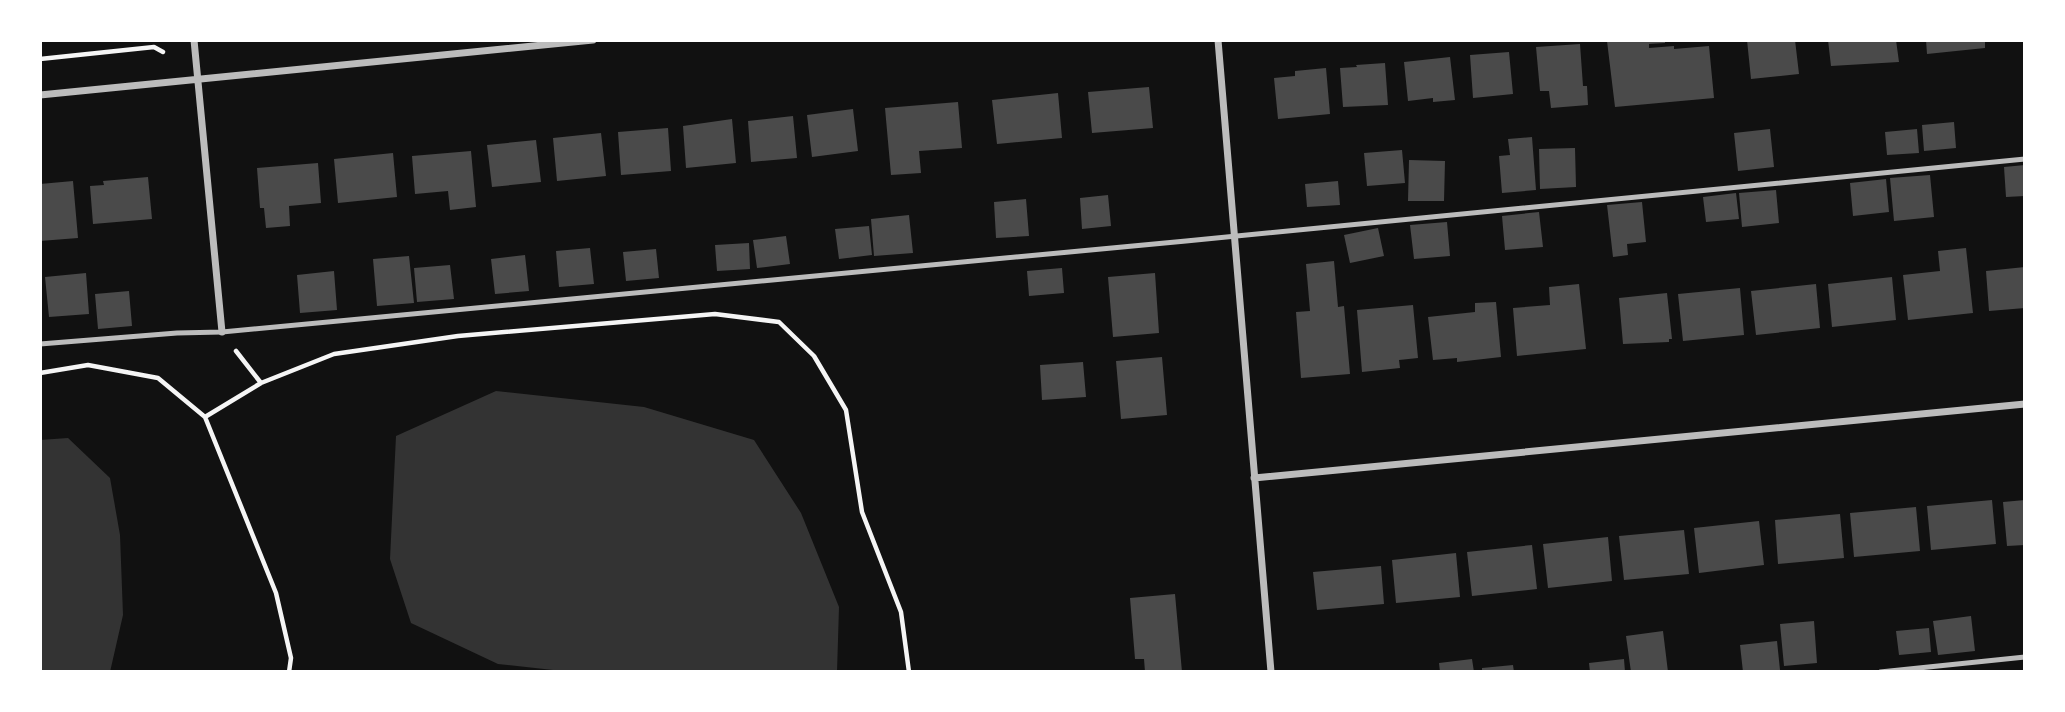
<svg xmlns="http://www.w3.org/2000/svg" width="2065" height="712" font-family="'Asap Condensed',sans-serif">
<style>
.water{fill:#333}
.building{fill:#4a4a4a}
.lines{fill:none;stroke-linecap:round;stroke-linejoin:round}
.path{stroke:#f5f5f5;stroke-width:4.5}
.service{stroke:#bcbcbc;stroke-width:5}
.minor{stroke:#bcbcbc;stroke-width:7}
</style>
<rect width="100%" height="100%" fill="#111"/>
<path class="water" d="M496 391 644 407 754 440 801 513 839 607 837 672H571L498 664 411 623 390 559 396 436Z
M68 438 110 478 120 535 123 615 110 672H40V440Z"/>
<path class="building" d="M1665 40V43L1649 44V48L1674 46V49L1709 46 1714 98 1615 107 1607 41Z
M1747 40H1795L1799 74 1751 79Z
M1828 40H1896L1899 62 1831 66Z
M1926 40H1985V48L1927 54Z
M1580 44 1583 86H1587L1588 105 1551 108 1549 91H1540L1536 47Z
M1509 52 1513 94 1473 98 1470 55Z
M1450 57 1455 100 1433 102V98L1408 101 1404 62Z
M1385 63 1388 105 1343 107 1340 68 1357 67 1356 65Z
M1326 68 1330 114 1278 119 1274 78 1295 76V71Z
M1149 87 1153 128 1092 133 1088 92Z
M1058 93 1062 138 997 144 992 100Z
M958 102 962 148 919 151 921 173 891 175 885 108Z
M853 109 858 151 812 157 807 115Z
M793 116 797 158 751 162 748 121Z
M732 119 736 163 686 168 683 126Z
M1954 122 1956 148 1924 151 1922 125Z
M668 128 671 171 621 175 618 132Z
M1770 129 1774 167 1738 171 1734 133Z
M1917 129 1919 153 1887 155 1885 132Z
M601 133 606 176 557 181 553 138Z
M1532 137 1536 190 1502 193 1499 156 1510 155 1508 139Z
M536 140 541 182 492 187 487 145Z
M1575 148 1576 187 1540 189 1539 149Z
M1402 150 1405 183 1367 186 1364 153Z
M471 151 476 207 450 210 448 191 415 194 412 156Z
M393 153 397 197 338 203 334 159Z
M1409 160 1445 161 1444 201H1408Z
M318 163 321 203 289 206 290 226 266 228 264 208H260L257 168Z
M2025 165V196L2006 197 2004 167Z
M1930 175 1934 217 1894 221 1890 178Z
M148 177 152 219 93 224 90 186 104 185 103 181Z
M1886 179 1889 212 1853 216 1850 183Z
M73 181 78 238 40 241V184Z
M1338 181 1340 205 1307 207 1305 184Z
M1776 190 1779 223 1742 227 1739 193Z
M1736 193 1739 219 1706 222 1703 197Z
M1108 195 1111 226 1082 229 1080 198Z
M1026 199 1029 236 996 238 994 202Z
M1642 202 1646 242 1627 244 1628 255 1613 257 1607 205Z
M1539 212 1543 247 1505 250 1502 216Z
M909 215 913 253 874 256 871 219Z
M1447 222 1450 256 1414 259 1410 225Z
M869 226 872 255 839 259 835 229Z
M1378 228 1384 256 1350 263 1344 235Z
M786 236 790 264 757 268 753 240Z
M749 243 750 269 717 271 715 245Z
M590 248 594 284 559 287 556 251Z
M1966 248 1973 313 1908 320 1903 275 1940 271 1938 251Z
M656 249 659 278 626 281 623 252Z
M525 255 529 291 495 294 491 259Z
M409 256 414 303 377 306 373 259Z
M1334 261 1338 307 1344 306 1350 374 1301 378 1296 312 1310 311 1306 264Z
M450 265 454 299 417 302 414 268Z
M2025 267V308L1989 311 1986 271Z
M1062 268 1064 293 1029 296 1027 271Z
M334 271 337 310 300 313 297 275Z
M86 273 89 314 49 317 45 277Z
M1155 273 1159 333 1113 337 1108 277Z
M1892 277 1896 320 1832 327 1828 284Z
M1579 284 1586 349 1517 356 1513 308 1550 305 1549 287Z
M1816 284 1820 328 1756 335 1751 291Z
M1740 288 1744 335 1683 341 1678 294Z
M129 291 132 326 98 329 95 294Z
M1667 293 1672 339H1669V342L1623 344 1619 298Z
M1496 302 1501 357 1457 362V358L1433 360 1428 317 1475 312V303Z
M1413 305 1418 358 1399 360 1400 368 1362 372 1357 310Z
M1162 357 1167 415 1121 419 1116 361Z
M1083 362 1086 397 1042 400 1040 365Z
M1992 500 1996 544 1931 550 1927 506Z
M2025 500V545L2007 546 2003 502Z
M1916 507 1920 551 1854 557 1850 513Z
M1840 514 1844 558 1778 564 1775 520Z
M1759 521 1764 565 1699 573 1694 528Z
M1684 530 1689 574 1624 580 1619 536Z
M1608 537 1612 581 1548 588 1543 544Z
M1532 545 1537 589 1472 596 1467 552Z
M1456 553 1460 597 1396 603 1392 560Z
M1381 566 1384 604 1317 610 1313 572Z
M1175 594 1182 672H1145L1144 659H1135L1130 598Z
M1971 616 1975 651 1938 655 1933 621Z
M1814 621 1817 663 1784 666 1780 624Z
M1929 628 1931 652 1899 655 1896 631Z
M1663 631 1668 672H1631L1626 636Z
M1777 641 1780 670 1743 672 1740 645Z
M1472 659 1474 672H1440L1439 663Z
M1624 659 1625 672H1590L1589 663Z
M1513 665 1514 672H1482V668Z"/>
<g class="lines">
<path class="path" d="M40 59 154 47 163 52
M236 351 261 383
M40 373 88 365 158 378 205 417
M289 672 291 658 276 593 205 417 261 383 334 354 458 336 715 314 779 322 814 356 846 410 862 512 901 612 909 672"/>
<path class="service" d="M40 344 177 333 222 332 1186 241 2025 159
M1880 672 2025 657"/>
<path class="minor" d="M194 40 222 332
M1218 40 1271 672
M40 95 593 40
M1254 478 2025 404"/>
</g>
<rect width="2065" height="712" fill="none" stroke="#ffffff" stroke-width="84"/>
</svg>
